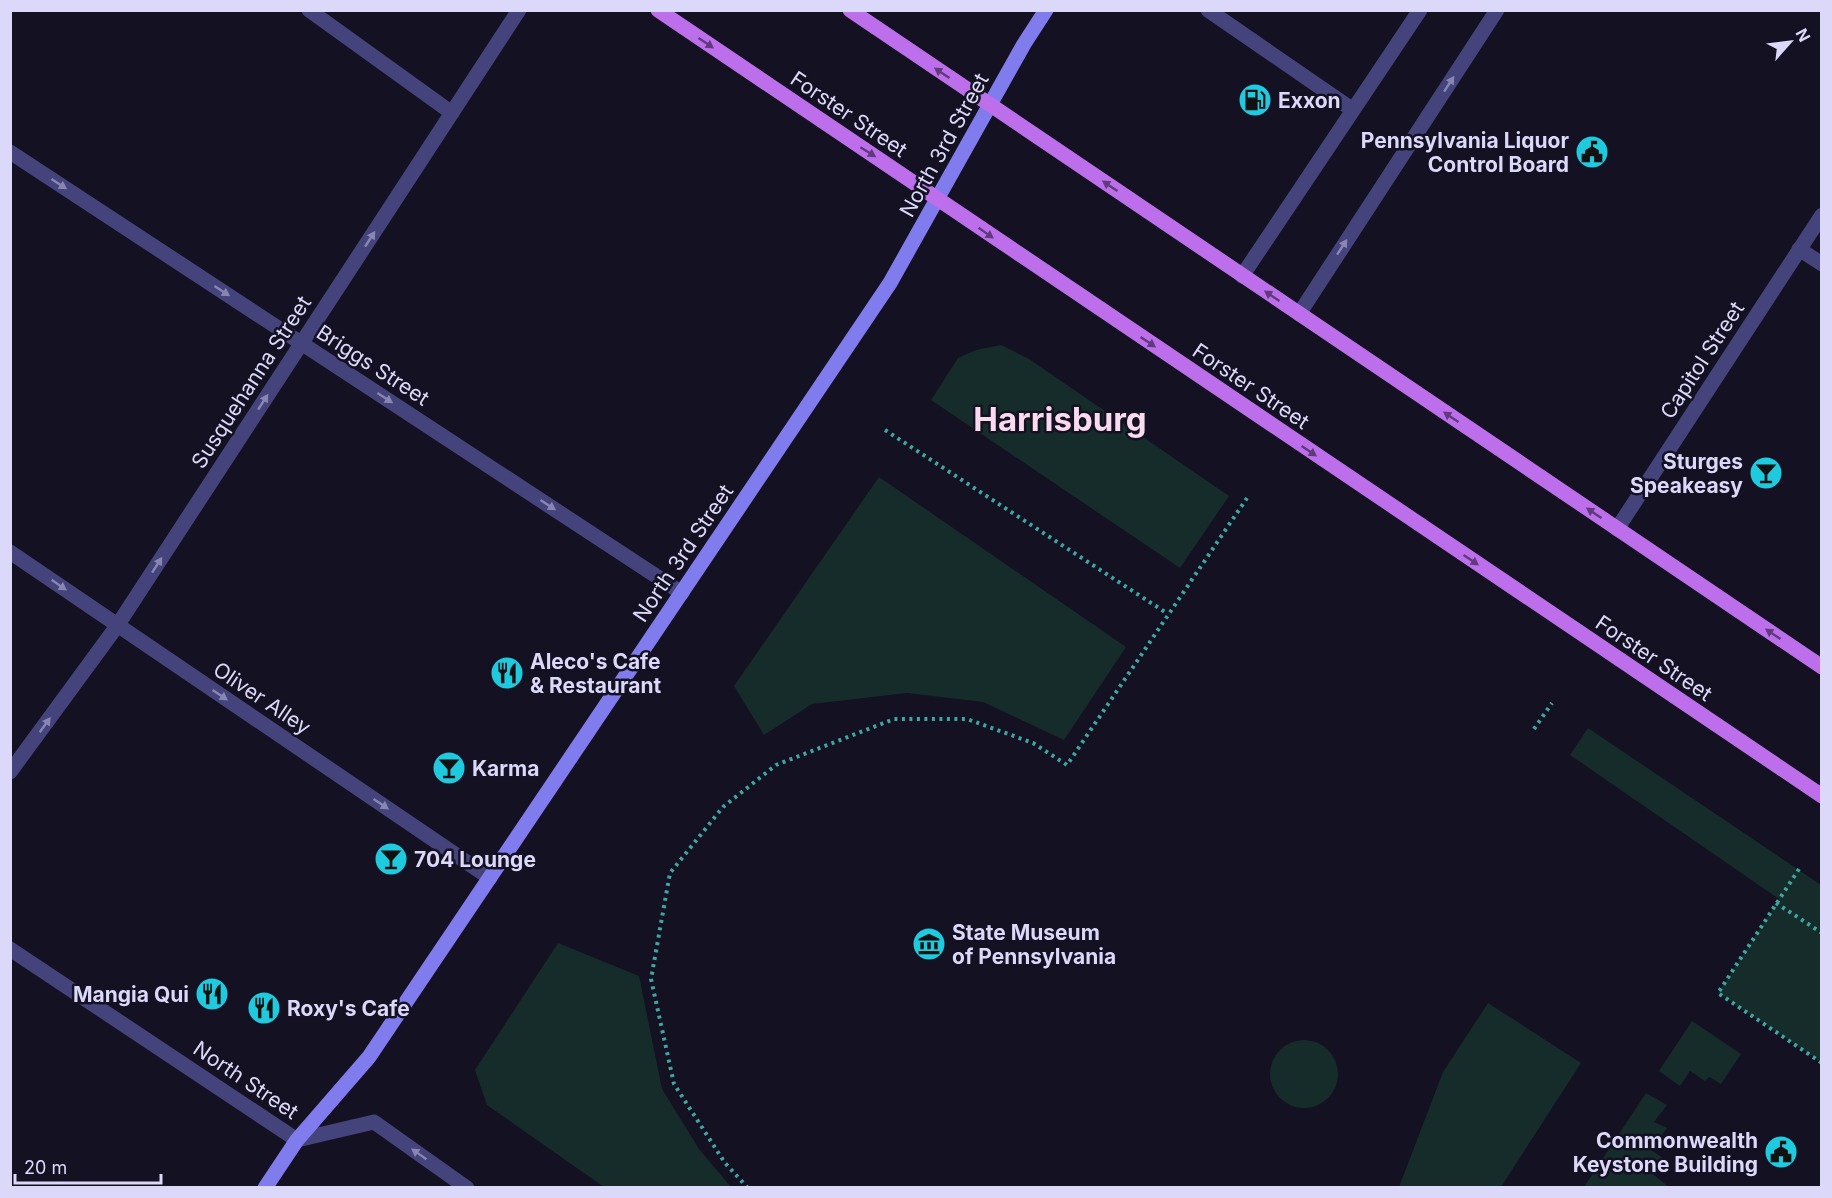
<svg xmlns="http://www.w3.org/2000/svg" width="1832" height="1198" font-family="Inter,sans-serif">
<style>
.green{fill:#152c2b}
.lines{fill:none;stroke-linecap:round;stroke-linejoin:round}
.path{stroke:#3fa7a1;stroke-width:4;stroke-dasharray:3 4.5;stroke-linecap:butt}
.service{stroke:#45437b;stroke-width:15}
.minor{stroke:#45437b;stroke-width:15}
.tertiary{stroke:#45437b;stroke-width:15}
.secondary{stroke:#807ced;stroke-width:15}
.primary{stroke:#bd6eeb;stroke-width:15}
.oneway{fill:#603b7c}
.oneway2{fill:#8986b4}
.labels{text-anchor:middle;dominant-baseline:central;stroke-width:5;stroke-linejoin:round;paint-order:stroke}
.poi-label{font-size:21px;font-weight:bold;fill:#dcd8fa;stroke:#141122;text-anchor:start}
.street-label{font-size:21px;fill:#dcd8fa;stroke:#141122}
.town-label{font-size:33px;font-weight:bold;fill:#fadaee;stroke:#141122}
</style>
<rect width="100%" height="100%" fill="#141122"/>
<path class="green" d="M1001 345 1029 359 1229 496 1180 568 931 400 958 358 976 350Z
M879 477 1126 647 1064 740 983 702 907 693 812 704 764 735 734 686Z
M1588 728 1821 885V1062L1718 993 1779 899 1570 755Z
M558 943 639 976 662 1089 699 1149 731 1187H604L487 1105 475 1070Z
M1488 1003 1581 1063 1501 1187H1399L1443 1072Z
M1692 1021 1741 1054 1721 1084 1709 1077 1705 1081 1690 1071 1680 1086 1659 1071Z
M1270 1074a34 34 0 1 1 68 0a34 34 0 1 1-68 0Z
M1646 1093 1667 1105 1654 1122 1667 1128 1651 1150 1663 1158 1654 1175 1669 1187H1584Z"/>
<g class="lines">
<path class="path" d="M885 430 1168 614
M1534 729 1552 703
M1799 869 1718 993 1822 1063
M1776 903 1822 933
M748 1188 725 1163 674 1084 651 979 670 873 723 807 776 765 894 719H967L1033 743 1067 765 1247 498"/>
<path class="service" d="M309 10 452 113
M1208 10 1353 110
M1242 276 1420 10
M10 552 490 878"/>
<path class="minor" d="M10 152 682 593
M1799 249 1822 264
M1299 314 1497 10
M1617 529 1822 215
M10 772 117 626 519 10
M297 1140 374 1122 467 1188"/>
<path class="tertiary" d="M10 949 297 1140"/>
<path class="secondary" d="M265 1188 297 1140 369 1057 890 283 1024 44 1046 10"/>
<path class="primary" d="M658 10 1822 796
M850 10 1822 667"/>
</g>
<defs><path id="oneway-solid" d="M-6-.8H1V-3.2L6.5 0L1 3.2V.8H-6Z" transform="scale(1.5)"/></defs>
<g class="oneway">
<use href="#oneway-solid" transform="translate(706 43) rotate(34)"/>
<use href="#oneway-solid" transform="translate(942 73) rotate(-146)"/>
<use href="#oneway-solid" transform="translate(868 152) rotate(32)"/>
<use href="#oneway-solid" transform="translate(1110 186) rotate(-146)"/>
<use href="#oneway-solid" transform="translate(986 233) rotate(35)"/>
<use href="#oneway-solid" transform="translate(1272 296) rotate(-146)"/>
<use href="#oneway-solid" transform="translate(1148 342) rotate(34)"/>
<use href="#oneway-solid" transform="translate(1451 417) rotate(-146)"/>
<use href="#oneway-solid" transform="translate(1309 451) rotate(34)"/>
<use href="#oneway-solid" transform="translate(1594 513) rotate(-146)"/>
<use href="#oneway-solid" transform="translate(1471 560) rotate(34)"/>
<use href="#oneway-solid" transform="translate(1773 634) rotate(-146)"/>
</g>
<g class="oneway2">
<use href="#oneway-solid" transform="translate(1449 84) rotate(-57)"/>
<use href="#oneway-solid" transform="translate(59 184) rotate(33)"/>
<use href="#oneway-solid" transform="translate(370 239) rotate(-57)"/>
<use href="#oneway-solid" transform="translate(1342 247) rotate(-57)"/>
<use href="#oneway-solid" transform="translate(222 291) rotate(33)"/>
<use href="#oneway-solid" transform="translate(385 398) rotate(33)"/>
<use href="#oneway-solid" transform="translate(263 402) rotate(-57)"/>
<use href="#oneway-solid" transform="translate(548 505) rotate(33)"/>
<use href="#oneway-solid" transform="translate(157 565) rotate(-57)"/>
<use href="#oneway-solid" transform="translate(59 585) rotate(35)"/>
<use href="#oneway-solid" transform="translate(220 695) rotate(34)"/>
<use href="#oneway-solid" transform="translate(45 725) rotate(-54)"/>
<use href="#oneway-solid" transform="translate(381 804) rotate(34)"/>
<use href="#oneway-solid" transform="translate(419 1154) rotate(-145)"/>
</g>
<defs>
<g id="fuel-disc" transform="scale(1.725)"><circle r="9.5" fill="#1fcadf" stroke="#141122"/><path d="M-5.5-6h7V0h2V4h1.3V-2.5L3-4.5l.8-.8L6-3V5H2.5V1h-1V6h-7ZM-4.2-4.7v3.2H.2V-4.7Z" fill="#111"/></g>
<g id="civic-disc" transform="scale(1.725)"><circle r="9.5" fill="#1fcadf" stroke="#141122"/><path d="M-.6-6.5H3V-4.5H.6V-3L4-1V1h2V6H-6V1h2V-1L-.6-3ZM-1.2 2.5V6h2.4V2.5Z" fill="#111"/></g>
<g id="bar-disc" transform="scale(1.725)"><circle r="9.5" fill="#1fcadf" stroke="#141122"/><path d="M-6-5H6L.8 .8V4.5H3.5V6h-7V4.5H-.8V.8Z" fill="#111"/></g>
<g id="restaurant-disc" transform="scale(1.725)"><circle r="9.5" fill="#1fcadf" stroke="#141122"/><path d="M-5-6h1v4h1v-4h1v4h1v-4h1v5L-1.5 .5V6h-2V.5L-5-1ZM5-6V6H3V1.5H1.5Q1.5-4 5-6Z" fill="#111"/></g>
<g id="museum-disc" transform="scale(1.725)"><circle r="9.5" fill="#1fcadf" stroke="#141122"/><path d="M0-6L6-3V-2H-6V-3ZM-5-1h2V3h-2ZM-1-1h2V3h-2ZM3-1h2V3H3ZM-6 4H6V6H-6Z" fill="#111"/></g>
</defs>
<g fill-rule="evenodd">
<use href="#fuel-disc" x="1255" y="100"/>
<use href="#civic-disc" x="1592" y="152"/>
<use href="#bar-disc" x="1766" y="473"/>
<use href="#restaurant-disc" x="507" y="673"/>
<use href="#bar-disc" x="449" y="768"/>
<use href="#bar-disc" x="391" y="859"/>
<use href="#museum-disc" x="929" y="944"/>
<use href="#restaurant-disc" x="212" y="994"/>
<use href="#restaurant-disc" x="264" y="1008"/>
<use href="#civic-disc" x="1781" y="1152"/>
</g>
<g class="labels">
<g class="poi-label">
<text x="1278" y="100">Exxon</text>
<text x="1569" y="140" text-anchor="end">Pennsylvania Liquor<tspan x="1569" dy="24">Control Board</tspan></text>
<text x="1743" y="461" text-anchor="end">Sturges<tspan x="1743" dy="24">Speakeasy</tspan></text>
<text x="530" y="661">Aleco's Cafe<tspan x="530" dy="24">&amp; Restaurant</tspan></text>
<text x="472" y="768">Karma</text>
<text x="414" y="859">704 Lounge</text>
<text x="952" y="932">State Museum<tspan x="952" dy="24">of Pennsylvania</tspan></text>
<text x="189" y="994" text-anchor="end">Mangia Qui</text>
<text x="287" y="1008">Roxy's Cafe</text>
<text x="1758" y="1140" text-anchor="end">Commonwealth<tspan x="1758" dy="24">Keystone Building</tspan></text>
</g>
<g class="street-label">
<text transform="translate(849 114) rotate(34)">Forster Street</text>
<text transform="translate(944 145) rotate(-61)">North 3rd Street</text>
<text transform="translate(1702 360) rotate(-57)">Capitol Street</text>
<text transform="translate(373 365) rotate(33)">Briggs Street</text>
<text transform="translate(251 382) rotate(-57)">Susquehanna Street</text>
<text transform="translate(1251 386) rotate(34)">Forster Street</text>
<text transform="translate(683 553) rotate(-56)">North 3rd Street</text>
<text transform="translate(1654 658) rotate(34)">Forster Street</text>
<text transform="translate(262 698) rotate(34)">Oliver Alley</text>
<text transform="translate(246 1080) rotate(34)">North Street</text>
</g>
<g class="town-label">
<text x="1060" y="419">Harrisburg</text>
</g>
</g>
<rect width="1832" height="1198" fill="none" stroke="#dcd8fa" stroke-width="24"/>
<g transform="translate(1790 42) rotate(62)" stroke="#141122" stroke-width="4.5" paint-order="stroke">
<path d="M0-4.5L10 22L0 15L-10 22Z" fill="#dcd8fa"/>
<text y="-9" font-size="16" font-weight="bold" text-anchor="middle" fill="#dcd8fa">N</text>
</g>
<path d="M15 1174v9h146v-9" fill="none" stroke="#dcd8fa" stroke-width="3"/>
<text x="24" y="1174" font-size="18" fill="#dcd8fa" stroke="#141122" stroke-width="4.5" paint-order="stroke">20 m</text>
</svg>
